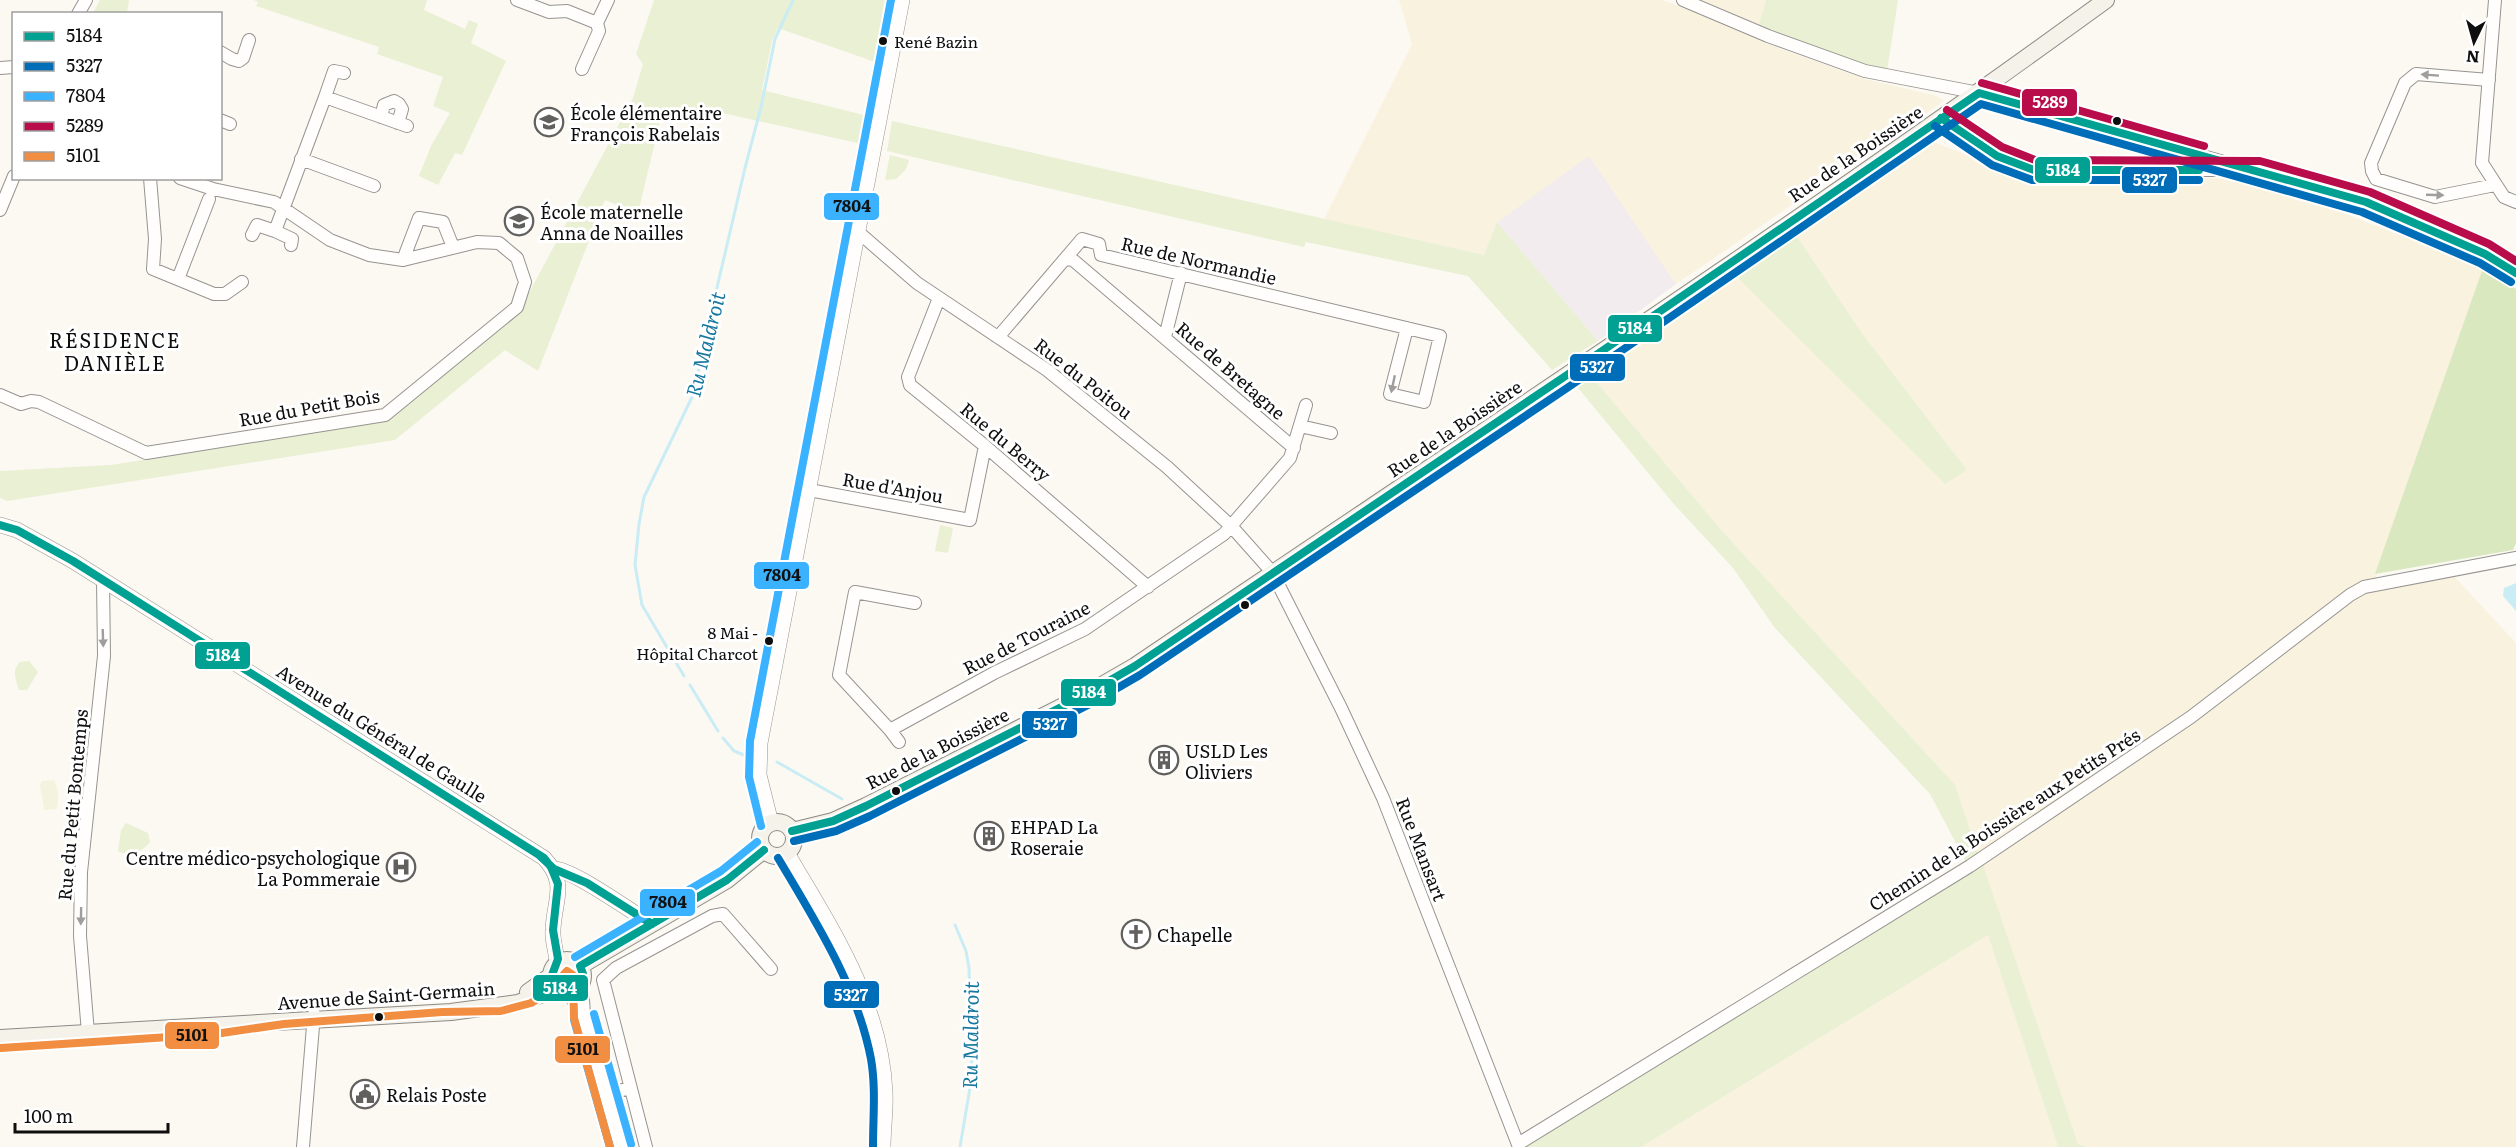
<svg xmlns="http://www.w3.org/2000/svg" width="2516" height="1147" font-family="Literata,serif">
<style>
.industrial{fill:#f2ecef}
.farmland{fill:#f8f2df}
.green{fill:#e9f0d3}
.forest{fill:#dae8c0}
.pitch{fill:#f2f4dd}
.water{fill:#caecf5}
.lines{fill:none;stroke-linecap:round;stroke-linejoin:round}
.stream{stroke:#caecf5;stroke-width:3}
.minor-casing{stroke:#959491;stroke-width:14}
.tertiary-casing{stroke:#959491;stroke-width:16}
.secondary-casing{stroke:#8c8a87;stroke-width:18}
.minor{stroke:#fffefd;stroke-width:12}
.tertiary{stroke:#fffefd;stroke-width:15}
.secondary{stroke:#f5f2ea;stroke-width:16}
.bus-1-casing{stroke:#fff;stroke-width:12}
.bus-2-casing{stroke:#fff;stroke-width:12}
.bus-3-casing{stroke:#fff;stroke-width:12}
.bus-4-casing{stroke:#fff;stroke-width:12}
.bus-5-casing{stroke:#fff;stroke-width:12}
.bus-1{stroke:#00a092;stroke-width:8}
.bus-2{stroke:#006db8;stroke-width:8}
.bus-3{stroke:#3bb2ff;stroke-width:8}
.bus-4{stroke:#b80c4b;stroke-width:8}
.bus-5{stroke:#f28e42;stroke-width:8}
.oneway{fill:#9f9e9d}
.bus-dot{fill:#0e0e0e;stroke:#fff;stroke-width:2}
.labels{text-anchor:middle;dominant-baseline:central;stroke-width:6;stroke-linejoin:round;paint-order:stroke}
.bus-label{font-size:16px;fill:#0e0e0e;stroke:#fff;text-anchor:start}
.poi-label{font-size:18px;fill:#0e0e0e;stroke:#fff;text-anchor:start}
.street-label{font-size:18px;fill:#0e0e0e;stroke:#fff}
.neighbourhood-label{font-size:20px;letter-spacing:1.5px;fill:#0e0e0e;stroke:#fff}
.water-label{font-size:20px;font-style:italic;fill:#1778a0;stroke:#fff}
.line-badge{stroke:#fff;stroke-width:2}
.badge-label{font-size:16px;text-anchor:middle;font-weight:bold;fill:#fff}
.pale-badge-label{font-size:16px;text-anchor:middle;font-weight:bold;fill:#111}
</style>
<rect width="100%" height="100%" fill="#fcf9f2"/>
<path class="industrial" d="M1589 155 1676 284 1598 341 1497 222Z"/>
<path class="farmland" d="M1399 0H1662L1706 16 1784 50 1869 80 1937 96 1944 101 1676 284 1589 156 1497 222 1484 255 1324 219 1412 44Z
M1692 0H1766L1758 28Z
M1931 141 1985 162 2029 176 2257 179 2483 268 2374 582 2168 730 1979 857 1955 785 1722 531 1588 372 1732 272 1945 484 1967 470 1861 332 1794 232Z
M2452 574 2516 643V1147H2087L2078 1145 1982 863 2359 594Z
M1988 935 2058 1147H1641Z"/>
<path class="green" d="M100 0H129L127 13H93Z
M254 0H427L424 10 465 29 469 20 478 24 471 43 506 61 462 155 455 153 438 185 419 176 431 146 450 113 433 106 443 77 377 54 379 47 256 6 258 2Z
M654 0H890L878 63 778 28 772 41 762 90 868 116 862 144 700 108 697 123 660 121 638 213 605 200 538 371 505 350 395 440 7 501 0 498V471L111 465 385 421 521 308 633 98 643 64 636 54Z
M1766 0H1898L1887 71 1866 67 1758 28Z
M892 121 1484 255 1497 222 1598 341 1552 370 1468 276 1306 242 1304 247 887 151Z
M890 155 909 160 906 169 896 179 885 180Z
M1794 232 1861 332 1967 470 1945 484 1732 272Z
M1588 372 1722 531 1955 785 1979 857 1967 864 1930 794 1775 628 1733 568 1673 503 1574 383Z
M940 525 953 528 948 553 935 551Z
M29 661 38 672 27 690H19C16 679 11 671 20 662Z
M126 823 148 833 150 842C142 852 130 857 118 851L121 830Z
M1983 865 2078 1144 2087 1147H2058L1988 935 1641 1147H1519L1966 872Z"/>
<path class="forest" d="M2483 268 2516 289V543L2513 550 2375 574Z"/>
<path class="pitch" d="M54 780C58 787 60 802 56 809L44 810 40 785 42 781Z"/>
<path class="water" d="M2516 583V611L2503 596 2504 588Z"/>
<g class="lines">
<path class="stream" d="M684 676 642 605 635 565 639 524 644 497 695 391 701 356 745 168 761 107 775 39 793 0
M690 685 718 731
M723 738 734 751 749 757
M777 762 842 799
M955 925 966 951 969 968 972 1076 960 1147"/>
<g class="minor-casing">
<path id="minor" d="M517 0 549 12 567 11 597 23 608 0
M1683 0 1768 36 1865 71 1979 93 2366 202 2485 254 2516 273
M2495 0 2482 163 2504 197 2516 202
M78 14 86 0
M220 52 232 59 239 61 243 58 249 40
M0 68 14 67
M582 69 599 31 597 23
M2489 80 2416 74 2405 83 2371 163 2372 171 2376 179 2435 197 2495 185
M325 97 334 71 344 73
M381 117 384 105 394 101 399 104 402 109 398 123
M1941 118C1968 139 2000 163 2034 170H2234
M220 120 230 124
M301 159 374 186
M150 178 155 239 153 269 214 294H225L242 282
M0 210 14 176
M857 231 917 283 1047 370 1167 467 1232 527 1272 572 1341 708 1383 798 1519 1147
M252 235 257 225 275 231
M291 245 292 239 275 231 325 97 407 126
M1065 259 1073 260 1294 448
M403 260 419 218 443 222 453 247
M178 279 209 199
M939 298 908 377 910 385 985 446 1148 587
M999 336 1082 239 1099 244 1101 255C1214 281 1327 308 1440 336L1424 402 1390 394 1407 328
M1165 337 1181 273
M0 395 21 404 31 401 39 402 146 453 385 415 517 307 525 282 517 258 499 243 477 242 403 260 369 255 330 240 274 202 213 189 180 178
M1300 426 1331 433
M809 490 970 520 985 446
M915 603 855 592 839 675 890 730 994 673 1085 629 1224 534 1290 458 1306 405
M890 730 899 742
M582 981 584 1016 621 1147
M567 991 583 1015
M88 1033 80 936 81 872 104 656 103 580
M607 1094 630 1088
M1518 1144 1970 866 2191 717 2350 595 2364 587 2516 558
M303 1147 314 1014
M646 1147 603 980 616 968 712 916 723 914 771 969"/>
</g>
<g class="tertiary-casing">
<path id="tertiary" d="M0 525 17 530 73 561 544 858C568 884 554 900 553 930 552 942 557 952 557 964
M771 823 759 775 760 743 902 0
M787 853C831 928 881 1002 885 1092 886 1110 883 1129 883 1147
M554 869C571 868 633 913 652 924"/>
</g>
<g class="secondary-casing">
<path id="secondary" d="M760 839a17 17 0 1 1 34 0a17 17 0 1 1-34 0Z
M792 831 833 821 866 806 1083 696 1135 666C1460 446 1789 231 2106 0
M551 976a16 16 0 1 1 32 0a16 16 0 1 1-32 0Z
M580 966 727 880 764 850
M528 992 552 975
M0 1038 451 1012 518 1003 558 988"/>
</g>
<use href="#minor" class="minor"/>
<use href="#tertiary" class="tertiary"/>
<use href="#secondary" class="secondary"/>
<g class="bus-1-casing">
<path id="bus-1" d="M1941 118 1997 156 2034 170H2199
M0 525 17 530 73 561 544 858 551 867 558 884 553 930 558 959 552 975 555 983 560 988 566 990 578 987 583 974 580 966 727 880 764 850
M792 831 833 821 866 806 1083 696 1135 666 1564 377 1979 93 2366 202 2485 254 2516 273
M539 855 554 869 587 883 652 924"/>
</g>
<g class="bus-2-casing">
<path id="bus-2" d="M1935 126 1992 165 2032 180H2199
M794 841 836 831 870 816 1088 705 1140 675 1570 386 1981 104 2362 212 2480 263 2511 282
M778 858C816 922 857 986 871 1059 876 1088 873 1117 873 1147"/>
</g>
<g class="bus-3-casing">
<path id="bus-3" d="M761 826 749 777 750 741 891 0
M575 957 721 871 757 842
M594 1014 631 1144
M574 1020 610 1147"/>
</g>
<g class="bus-4-casing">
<path id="bus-4" d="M1982 83 2204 146
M1947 110 2002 147 2035 160 2260 161 2370 192 2489 244 2516 261"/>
</g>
<g class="bus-5-casing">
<path id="bus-5" d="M1 1048 215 1034 284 1024 442 1012 501 1011 531 1003 547 993 567 971 573 975 574 1018 610 1147"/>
</g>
<use href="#bus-1" class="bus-1"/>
<use href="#bus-2" class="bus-2"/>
<use href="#bus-3" class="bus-3"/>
<use href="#bus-4" class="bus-4"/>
<use href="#bus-5" class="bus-5"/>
</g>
<defs><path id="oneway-solid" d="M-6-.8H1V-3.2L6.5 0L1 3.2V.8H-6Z" transform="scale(1.5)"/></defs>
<g class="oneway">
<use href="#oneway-solid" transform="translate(2430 75) rotate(-176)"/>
<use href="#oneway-solid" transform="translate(2435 195) rotate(2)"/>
<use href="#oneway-solid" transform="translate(1393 384) rotate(102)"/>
<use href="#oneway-solid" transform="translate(103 638) rotate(88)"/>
<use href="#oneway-solid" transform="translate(81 916) rotate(91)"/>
</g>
<defs>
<g id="school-ring" transform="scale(1.5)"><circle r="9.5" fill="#fff" stroke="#61605e" stroke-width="1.5"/><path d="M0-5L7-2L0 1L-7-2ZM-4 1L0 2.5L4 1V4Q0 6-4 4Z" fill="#61605e"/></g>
<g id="building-ring" transform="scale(1.5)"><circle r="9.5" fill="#fff" stroke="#61605e" stroke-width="1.5"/><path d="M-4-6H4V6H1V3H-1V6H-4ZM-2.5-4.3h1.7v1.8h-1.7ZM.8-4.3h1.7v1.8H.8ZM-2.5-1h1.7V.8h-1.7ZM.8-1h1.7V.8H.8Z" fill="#61605e"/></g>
<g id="hospital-ring" transform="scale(1.5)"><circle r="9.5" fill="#fff" stroke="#61605e" stroke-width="1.5"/><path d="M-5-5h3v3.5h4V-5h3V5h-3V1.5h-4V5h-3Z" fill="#61605e"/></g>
<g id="church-ring" transform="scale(1.5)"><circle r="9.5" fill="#fff" stroke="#61605e" stroke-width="1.5"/><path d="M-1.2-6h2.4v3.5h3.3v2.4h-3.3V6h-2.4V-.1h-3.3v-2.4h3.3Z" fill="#61605e"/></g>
<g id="civic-ring" transform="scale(1.5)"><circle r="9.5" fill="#fff" stroke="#61605e" stroke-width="1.5"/><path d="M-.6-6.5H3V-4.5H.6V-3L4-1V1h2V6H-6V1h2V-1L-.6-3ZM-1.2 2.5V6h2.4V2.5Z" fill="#61605e"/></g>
</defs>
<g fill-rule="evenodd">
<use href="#school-ring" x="549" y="122"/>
<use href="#school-ring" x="519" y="221"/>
<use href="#building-ring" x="1164" y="760"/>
<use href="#building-ring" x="989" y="836"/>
<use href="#hospital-ring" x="401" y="867"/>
<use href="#church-ring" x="1136" y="934"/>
<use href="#civic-ring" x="365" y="1094"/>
</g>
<g class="bus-dot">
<circle cx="883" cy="41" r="5"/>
<circle cx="2117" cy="121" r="5"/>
<circle cx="1245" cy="605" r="5"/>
<circle cx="769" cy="641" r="5"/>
<circle cx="896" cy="791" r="5"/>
<circle cx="379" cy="1017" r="5"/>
</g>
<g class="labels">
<g class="bus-label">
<text x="894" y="41">René Bazin</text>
<text x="758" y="632" text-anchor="end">8 Mai -<tspan x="758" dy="21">Hôpital Charcot</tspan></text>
</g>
<g class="poi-label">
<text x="570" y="112">École élémentaire<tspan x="570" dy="21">François Rabelais</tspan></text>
<text x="540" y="211">École maternelle<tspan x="540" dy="21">Anna de Noailles</tspan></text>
<text x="1185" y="750">USLD Les<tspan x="1185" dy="21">Oliviers</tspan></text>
<text x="1010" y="826">EHPAD La<tspan x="1010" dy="21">Roseraie</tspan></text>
<text x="380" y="857" text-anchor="end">Centre médico-psychologique<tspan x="380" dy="21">La Pommeraie</tspan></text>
<text x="1157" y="934">Chapelle</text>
<text x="386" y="1094">Relais Poste</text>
</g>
<g class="street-label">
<text transform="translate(1855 153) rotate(-34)">Rue de la Boissière</text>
<text transform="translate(1199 260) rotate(13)">Rue de Normandie</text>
<text transform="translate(1231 370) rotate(41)">Rue de Bretagne</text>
<text transform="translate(1084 378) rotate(38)">Rue du Poitou</text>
<text transform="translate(309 407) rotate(-10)">Rue du Petit Bois</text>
<text transform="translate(1454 428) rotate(-34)">Rue de la Boissière</text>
<text transform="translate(1006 441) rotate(40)">Rue du Berry</text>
<text transform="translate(893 487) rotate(10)">Rue d'Anjou</text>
<text transform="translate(1026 637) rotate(-27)">Rue de Touraine</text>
<text transform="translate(382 733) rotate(32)">Avenue du Général de Gaulle</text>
<text transform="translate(937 748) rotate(-27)">Rue de la Boissière</text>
<text transform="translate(72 805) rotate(-85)">Rue du Petit Bontemps</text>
<text transform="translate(2004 819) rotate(-33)">Chemin de la Boissière aux Petits Prés</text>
<text transform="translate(1422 849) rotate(69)">Rue Mansart</text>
<text transform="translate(386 995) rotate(-4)">Avenue de Saint-Germain</text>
</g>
<g class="neighbourhood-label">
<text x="115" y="339">RÉSIDENCE<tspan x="115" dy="23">DANIÈLE</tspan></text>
</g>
<g class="water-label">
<text transform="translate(704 344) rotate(-76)">Ru Maldroit</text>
<text transform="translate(969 1035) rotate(-89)">Ru Maldroit</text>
</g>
</g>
<g class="line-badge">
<rect x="2021" y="88" width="57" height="29" rx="6" fill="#b80c4b"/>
<rect x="2034" y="156" width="57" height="28" rx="6" fill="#00a092"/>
<rect x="2121" y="166" width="57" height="28" rx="6" fill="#006db8"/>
<rect x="823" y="192" width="57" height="29" rx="6" fill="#3bb2ff"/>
<rect x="1607" y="314" width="56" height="29" rx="6" fill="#00a092"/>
<rect x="1569" y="353" width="57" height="29" rx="6" fill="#006db8"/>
<rect x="753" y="561" width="57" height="29" rx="6" fill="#3bb2ff"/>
<rect x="194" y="641" width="57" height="29" rx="6" fill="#00a092"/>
<rect x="1060" y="678" width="57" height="29" rx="6" fill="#00a092"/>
<rect x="1021" y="710" width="57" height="29" rx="6" fill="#006db8"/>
<rect x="639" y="888" width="57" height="29" rx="6" fill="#3bb2ff"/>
<rect x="532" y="974" width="57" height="28" rx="6" fill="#00a092"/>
<rect x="823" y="980" width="57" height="29" rx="6" fill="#006db8"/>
<rect x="164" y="1021" width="56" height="29" rx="6" fill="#f28e42"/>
<rect x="554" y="1035" width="57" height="29" rx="6" fill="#f28e42"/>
</g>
<g class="badge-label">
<text x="2050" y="108">5289</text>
<text x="2063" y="176">5184</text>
<text x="2150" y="186">5327</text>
<text x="1635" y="334">5184</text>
<text x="1597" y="373">5327</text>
<text x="223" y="661">5184</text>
<text x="1089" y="698">5184</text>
<text x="1050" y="730">5327</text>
<text x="560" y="994">5184</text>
<text x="851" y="1001">5327</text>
</g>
<g class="pale-badge-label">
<text x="852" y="212">7804</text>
<text x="782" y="581">7804</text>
<text x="668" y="908">7804</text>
<text x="192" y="1041">5101</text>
<text x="583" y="1055">5101</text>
</g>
<rect x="12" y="12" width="210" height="168" fill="#ffffff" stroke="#9f9f9f" stroke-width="1.5"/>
<rect x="24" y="32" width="30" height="9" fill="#00a092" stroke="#9f9f9f" stroke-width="1.5"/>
<text x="66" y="42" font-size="18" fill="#0e0e0e">5184</text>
<rect x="24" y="62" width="30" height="9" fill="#006db8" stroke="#9f9f9f" stroke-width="1.5"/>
<text x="66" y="72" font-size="18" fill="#0e0e0e">5327</text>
<rect x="24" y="92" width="30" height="9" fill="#3bb2ff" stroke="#9f9f9f" stroke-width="1.5"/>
<text x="66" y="102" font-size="18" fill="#0e0e0e">7804</text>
<rect x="24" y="122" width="30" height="9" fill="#b80c4b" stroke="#9f9f9f" stroke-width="1.5"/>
<text x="66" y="132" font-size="18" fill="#0e0e0e">5289</text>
<rect x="24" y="152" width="30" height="9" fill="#f28e42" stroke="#9f9f9f" stroke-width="1.5"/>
<text x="66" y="162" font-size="18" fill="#0e0e0e">5101</text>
<g transform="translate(2474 42) rotate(185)" stroke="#ffffff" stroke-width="4.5" paint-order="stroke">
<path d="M0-4.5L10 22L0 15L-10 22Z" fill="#0e0e0e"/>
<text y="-9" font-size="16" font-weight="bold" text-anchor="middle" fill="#0e0e0e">N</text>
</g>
<path d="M15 1123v9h153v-9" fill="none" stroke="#0e0e0e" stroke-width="3"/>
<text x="24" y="1123" font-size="18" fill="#0e0e0e" stroke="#ffffff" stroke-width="4.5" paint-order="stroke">100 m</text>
</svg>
